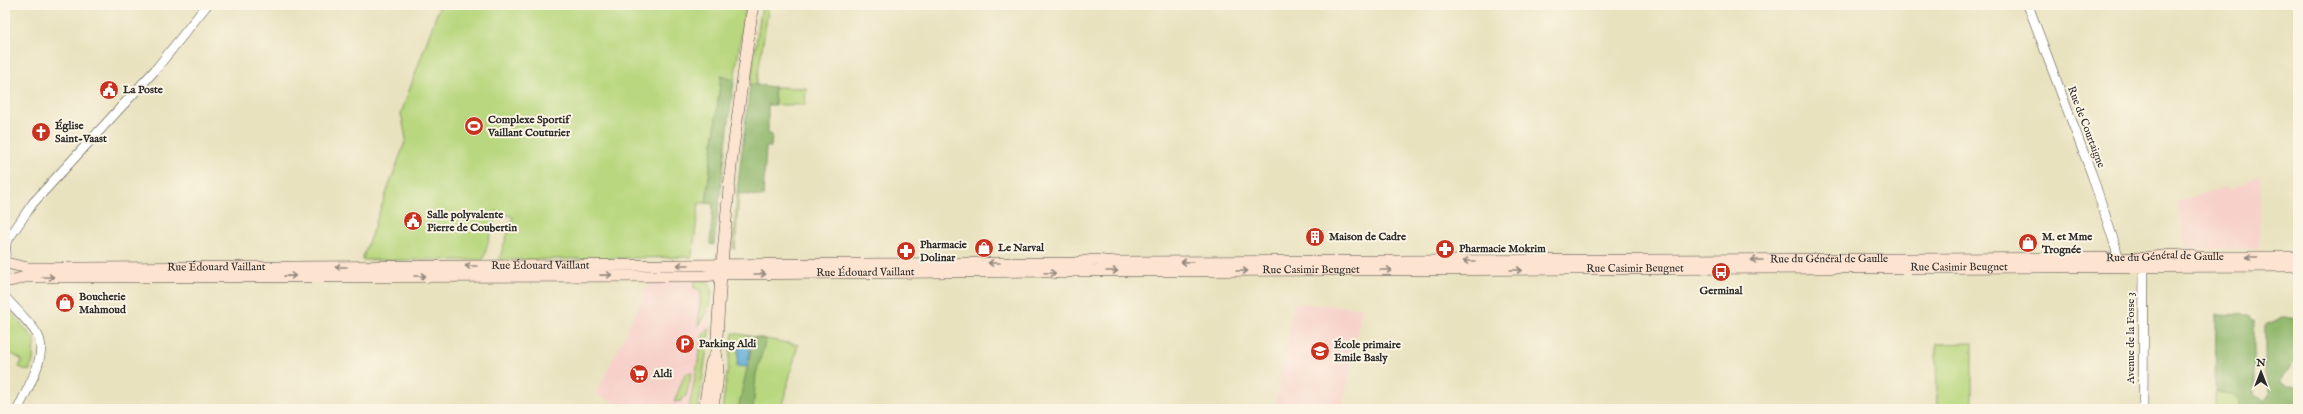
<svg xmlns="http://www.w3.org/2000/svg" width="2303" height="414" font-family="'IM FELL English',serif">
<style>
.built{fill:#f7d0ca}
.green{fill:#b8d77e;stroke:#728154}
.forest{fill:#92b86d;stroke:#5e724c}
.water{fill:#5dabd7;stroke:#446b81}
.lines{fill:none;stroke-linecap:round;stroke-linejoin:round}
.tertiary-casing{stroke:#484641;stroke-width:10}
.secondary-casing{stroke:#484641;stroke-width:12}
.tertiary{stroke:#fff;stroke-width:9}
.secondary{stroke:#fde4d1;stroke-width:11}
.oneway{stroke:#94887e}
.labels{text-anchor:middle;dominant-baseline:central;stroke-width:4;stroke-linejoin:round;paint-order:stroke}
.poi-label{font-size:11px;font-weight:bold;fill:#2b2b2b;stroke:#fcf5e5;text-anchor:start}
.street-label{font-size:11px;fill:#2b2b2b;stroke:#fcf5e5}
</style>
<rect width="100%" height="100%" fill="#fcf5e5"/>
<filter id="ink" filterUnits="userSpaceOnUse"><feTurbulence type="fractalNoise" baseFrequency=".025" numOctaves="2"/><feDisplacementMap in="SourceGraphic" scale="8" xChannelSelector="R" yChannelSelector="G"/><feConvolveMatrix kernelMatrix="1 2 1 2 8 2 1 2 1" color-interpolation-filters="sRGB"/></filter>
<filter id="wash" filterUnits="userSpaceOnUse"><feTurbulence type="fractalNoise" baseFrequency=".012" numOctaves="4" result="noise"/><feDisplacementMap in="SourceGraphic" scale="16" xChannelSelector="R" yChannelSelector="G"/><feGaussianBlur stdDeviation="0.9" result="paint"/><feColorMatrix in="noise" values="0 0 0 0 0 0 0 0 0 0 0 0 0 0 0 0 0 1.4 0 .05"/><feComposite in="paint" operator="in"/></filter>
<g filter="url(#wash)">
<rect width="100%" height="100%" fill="#e9e2bf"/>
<path class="built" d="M2260 174 2259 249H2187L2178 202 2225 187 2230 191Z
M651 281H708L710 284V328L698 409H627L596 394Z
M1294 303 1362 308 1342 409 1275 406Z"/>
<path class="green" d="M440 5H746L734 80 721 76 706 203H699L692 257 499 260 513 217 497 211 483 260H362L406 139 401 113Z
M762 5H769L756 86 750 84Z
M774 87 806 88 805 105H775Z
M737 193 739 194 735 249H733Z
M694 281H708C718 296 704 314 698 327L701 290 694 288Z
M5 305 34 339 33 361 29 371 19 367 22 360 5 350Z
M710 328 698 408 689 409 703 335Z
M733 333 798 345 781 409H722Z
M1972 343V409H1937L1936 344Z
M692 372 686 396 681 401 674 402 685 374Z
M2215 392 2232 394 2240 402 2238 409H2215Z"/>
<path class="forest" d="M721 76 734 80 714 245 710 244 713 204 706 203Z
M750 84 774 87 775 105H768V134L772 135 771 147H766L763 197 737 193Z
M2216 314 2249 315 2251 320H2254V394L2264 401 2270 392 2265 375V325L2282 318H2298V357L2279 382 2287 386H2298V409H2238L2240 402 2232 394 2215 392Z
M754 337 766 339 756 374 753 409H738Z"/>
<path class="water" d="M739 343 750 344 748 367 737 366Z"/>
</g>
<g filter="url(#ink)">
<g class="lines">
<g class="tertiary-casing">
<path id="tertiary" d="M2028 5 2092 175 2116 248 2119 265
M5 244 33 203 156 69 207 5
M5 258 6 243
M5 297C15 309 29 321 37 334 50 354 26 390 18 409
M2143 409 2144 260"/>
</g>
<g class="secondary-casing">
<g id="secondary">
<path id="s1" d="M6 263 28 268H83L1075 263 1094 260 1117 262 2144 258 2171 255 2199 257H2298"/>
<path id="s2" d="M10 281 25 277 704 276 721 274 1037 271 1062 273 1073 271 2298 266"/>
<path d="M704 409 711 363 716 353"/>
<path d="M712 409 717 385 718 365 716 352 721 274 732 156 753 5"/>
</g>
</g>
<use href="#tertiary" class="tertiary"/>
<use href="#secondary" class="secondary"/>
</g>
<defs><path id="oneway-shaft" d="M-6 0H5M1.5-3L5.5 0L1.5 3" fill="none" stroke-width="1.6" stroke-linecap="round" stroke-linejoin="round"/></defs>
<g class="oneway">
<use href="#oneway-shaft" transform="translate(2252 257) rotate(180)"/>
<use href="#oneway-shaft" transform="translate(1757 260) rotate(180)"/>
<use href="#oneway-shaft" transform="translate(1469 261) rotate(180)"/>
<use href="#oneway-shaft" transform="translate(1187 262) rotate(180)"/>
<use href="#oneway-shaft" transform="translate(994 263) rotate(180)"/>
<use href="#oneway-shaft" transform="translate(683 265) rotate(180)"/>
<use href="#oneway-shaft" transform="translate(471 266) rotate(180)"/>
<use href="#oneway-shaft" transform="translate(341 267) rotate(-180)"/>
<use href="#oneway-shaft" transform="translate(1386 270)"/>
<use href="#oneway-shaft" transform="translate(1516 270)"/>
<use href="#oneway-shaft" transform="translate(1112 271)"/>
<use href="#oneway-shaft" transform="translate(1242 271)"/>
<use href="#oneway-shaft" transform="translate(1050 273) rotate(3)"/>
<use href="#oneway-shaft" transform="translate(760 274)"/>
<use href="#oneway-shaft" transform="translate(606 275) rotate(-1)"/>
<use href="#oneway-shaft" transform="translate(290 276) rotate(-1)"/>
<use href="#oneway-shaft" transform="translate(420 276)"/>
<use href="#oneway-shaft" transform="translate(48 277)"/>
</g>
</g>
<defs>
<g id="civic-disc" transform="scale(1)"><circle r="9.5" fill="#c8321e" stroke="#fcf5e5"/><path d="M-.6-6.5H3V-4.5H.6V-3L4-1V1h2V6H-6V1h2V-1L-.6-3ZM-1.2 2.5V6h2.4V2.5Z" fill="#fff"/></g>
<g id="stadium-disc" transform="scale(1)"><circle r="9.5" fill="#c8321e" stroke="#fcf5e5"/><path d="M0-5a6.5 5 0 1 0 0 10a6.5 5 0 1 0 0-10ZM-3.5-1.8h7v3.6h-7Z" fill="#fff"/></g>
<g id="church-disc" transform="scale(1)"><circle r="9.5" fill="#c8321e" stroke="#fcf5e5"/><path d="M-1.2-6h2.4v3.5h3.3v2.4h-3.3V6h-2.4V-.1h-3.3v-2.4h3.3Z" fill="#fff"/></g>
<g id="building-disc" transform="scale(1)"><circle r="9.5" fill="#c8321e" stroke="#fcf5e5"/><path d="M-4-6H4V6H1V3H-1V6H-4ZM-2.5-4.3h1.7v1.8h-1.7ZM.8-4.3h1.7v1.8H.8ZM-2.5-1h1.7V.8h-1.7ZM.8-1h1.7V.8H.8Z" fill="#fff"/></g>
<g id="shop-disc" transform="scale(1)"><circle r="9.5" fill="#c8321e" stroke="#fcf5e5"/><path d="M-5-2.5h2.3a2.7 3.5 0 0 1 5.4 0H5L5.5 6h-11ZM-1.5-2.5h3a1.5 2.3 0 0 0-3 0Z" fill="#fff"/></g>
<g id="pharmacy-disc" transform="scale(1)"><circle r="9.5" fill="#c8321e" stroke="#fcf5e5"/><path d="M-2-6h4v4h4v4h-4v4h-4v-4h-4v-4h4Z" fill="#fff"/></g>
<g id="bus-disc" transform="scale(1)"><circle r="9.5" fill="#c8321e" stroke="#fcf5e5"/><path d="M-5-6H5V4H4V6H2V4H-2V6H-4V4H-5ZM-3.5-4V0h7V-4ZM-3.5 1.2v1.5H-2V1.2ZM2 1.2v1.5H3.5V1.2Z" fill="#fff"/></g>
<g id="parking-disc" transform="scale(1)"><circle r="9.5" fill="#c8321e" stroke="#fcf5e5"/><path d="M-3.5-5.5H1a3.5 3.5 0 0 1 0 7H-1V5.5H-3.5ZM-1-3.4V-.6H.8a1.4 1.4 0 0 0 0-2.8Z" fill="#fff"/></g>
<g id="school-disc" transform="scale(1)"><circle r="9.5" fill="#c8321e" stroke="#fcf5e5"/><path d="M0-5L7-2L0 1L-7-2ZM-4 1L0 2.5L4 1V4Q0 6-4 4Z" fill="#fff"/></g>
<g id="supermarket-disc" transform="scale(1)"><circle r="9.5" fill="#c8321e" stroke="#fcf5e5"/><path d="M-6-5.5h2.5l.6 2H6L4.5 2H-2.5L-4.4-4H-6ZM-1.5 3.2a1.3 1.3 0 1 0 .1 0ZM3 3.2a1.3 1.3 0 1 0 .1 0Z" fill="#fff"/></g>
</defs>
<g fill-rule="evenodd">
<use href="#civic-disc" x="109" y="90"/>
<use href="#stadium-disc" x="474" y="126"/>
<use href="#church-disc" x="41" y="132"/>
<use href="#civic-disc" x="413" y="221"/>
<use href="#building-disc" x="1315" y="237"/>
<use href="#shop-disc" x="2028" y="243"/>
<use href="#shop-disc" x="984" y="248"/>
<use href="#pharmacy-disc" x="1445" y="249"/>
<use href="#pharmacy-disc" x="906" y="251"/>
<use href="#bus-disc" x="1721" y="272"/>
<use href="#shop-disc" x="65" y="303"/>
<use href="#parking-disc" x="685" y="344"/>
<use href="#school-disc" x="1320" y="351"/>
<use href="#supermarket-disc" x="639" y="374"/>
</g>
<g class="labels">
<g class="poi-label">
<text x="123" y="90">La Poste</text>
<text x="488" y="120">Complexe Sportif<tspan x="488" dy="13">Vaillant Couturier</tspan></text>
<text x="55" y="126">Église<tspan x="55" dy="13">Saint-Vaast</tspan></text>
<text x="427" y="215">Salle polyvalente<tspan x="427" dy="13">Pierre de Coubertin</tspan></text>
<text x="1329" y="237">Maison de Cadre</text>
<text x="2042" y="237">M. et Mme<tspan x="2042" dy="13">Trognée</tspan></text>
<text x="920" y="245">Pharmacie<tspan x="920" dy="13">Dolinar</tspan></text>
<text x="998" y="248">Le Narval</text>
<text x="1459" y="249">Pharmacie Mokrim</text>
<text x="1721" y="291" text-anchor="middle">Germinal</text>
<text x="79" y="297">Boucherie<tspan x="79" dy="13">Mahmoud</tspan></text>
<text x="699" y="344">Parking Aldi</text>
<text x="1334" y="345">École primaire<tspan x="1334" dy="13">Emile Basly</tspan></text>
<text x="653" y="374">Aldi</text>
</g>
<g class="street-label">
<text transform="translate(2086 127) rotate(69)">Rue de Courtaigne</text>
<text stroke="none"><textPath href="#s1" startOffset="2160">Rue du Général de Gaulle</textPath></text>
<text stroke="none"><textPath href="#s1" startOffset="1824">Rue du Général de Gaulle</textPath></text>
<text stroke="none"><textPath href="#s1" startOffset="535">Rue Édouard Vaillant</textPath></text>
<text stroke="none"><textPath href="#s2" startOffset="1950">Rue Casimir Beugnet</textPath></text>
<text stroke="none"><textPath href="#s1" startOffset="211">Rue Édouard Vaillant</textPath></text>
<text stroke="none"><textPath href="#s2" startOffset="1626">Rue Casimir Beugnet</textPath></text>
<text stroke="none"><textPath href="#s2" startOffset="1302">Rue Casimir Beugnet</textPath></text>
<text stroke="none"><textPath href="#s2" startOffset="856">Rue Édouard Vaillant</textPath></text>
<text transform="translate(2131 338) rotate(-90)">Avenue de la Fosse 3</text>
</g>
</g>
<rect width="2303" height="414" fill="none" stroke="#fcf5e5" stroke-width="20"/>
<g transform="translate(2261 372)" stroke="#fcf5e5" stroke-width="3" paint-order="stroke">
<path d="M0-3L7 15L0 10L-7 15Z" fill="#2b2b2b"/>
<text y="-6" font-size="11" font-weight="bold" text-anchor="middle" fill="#2b2b2b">N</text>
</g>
</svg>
